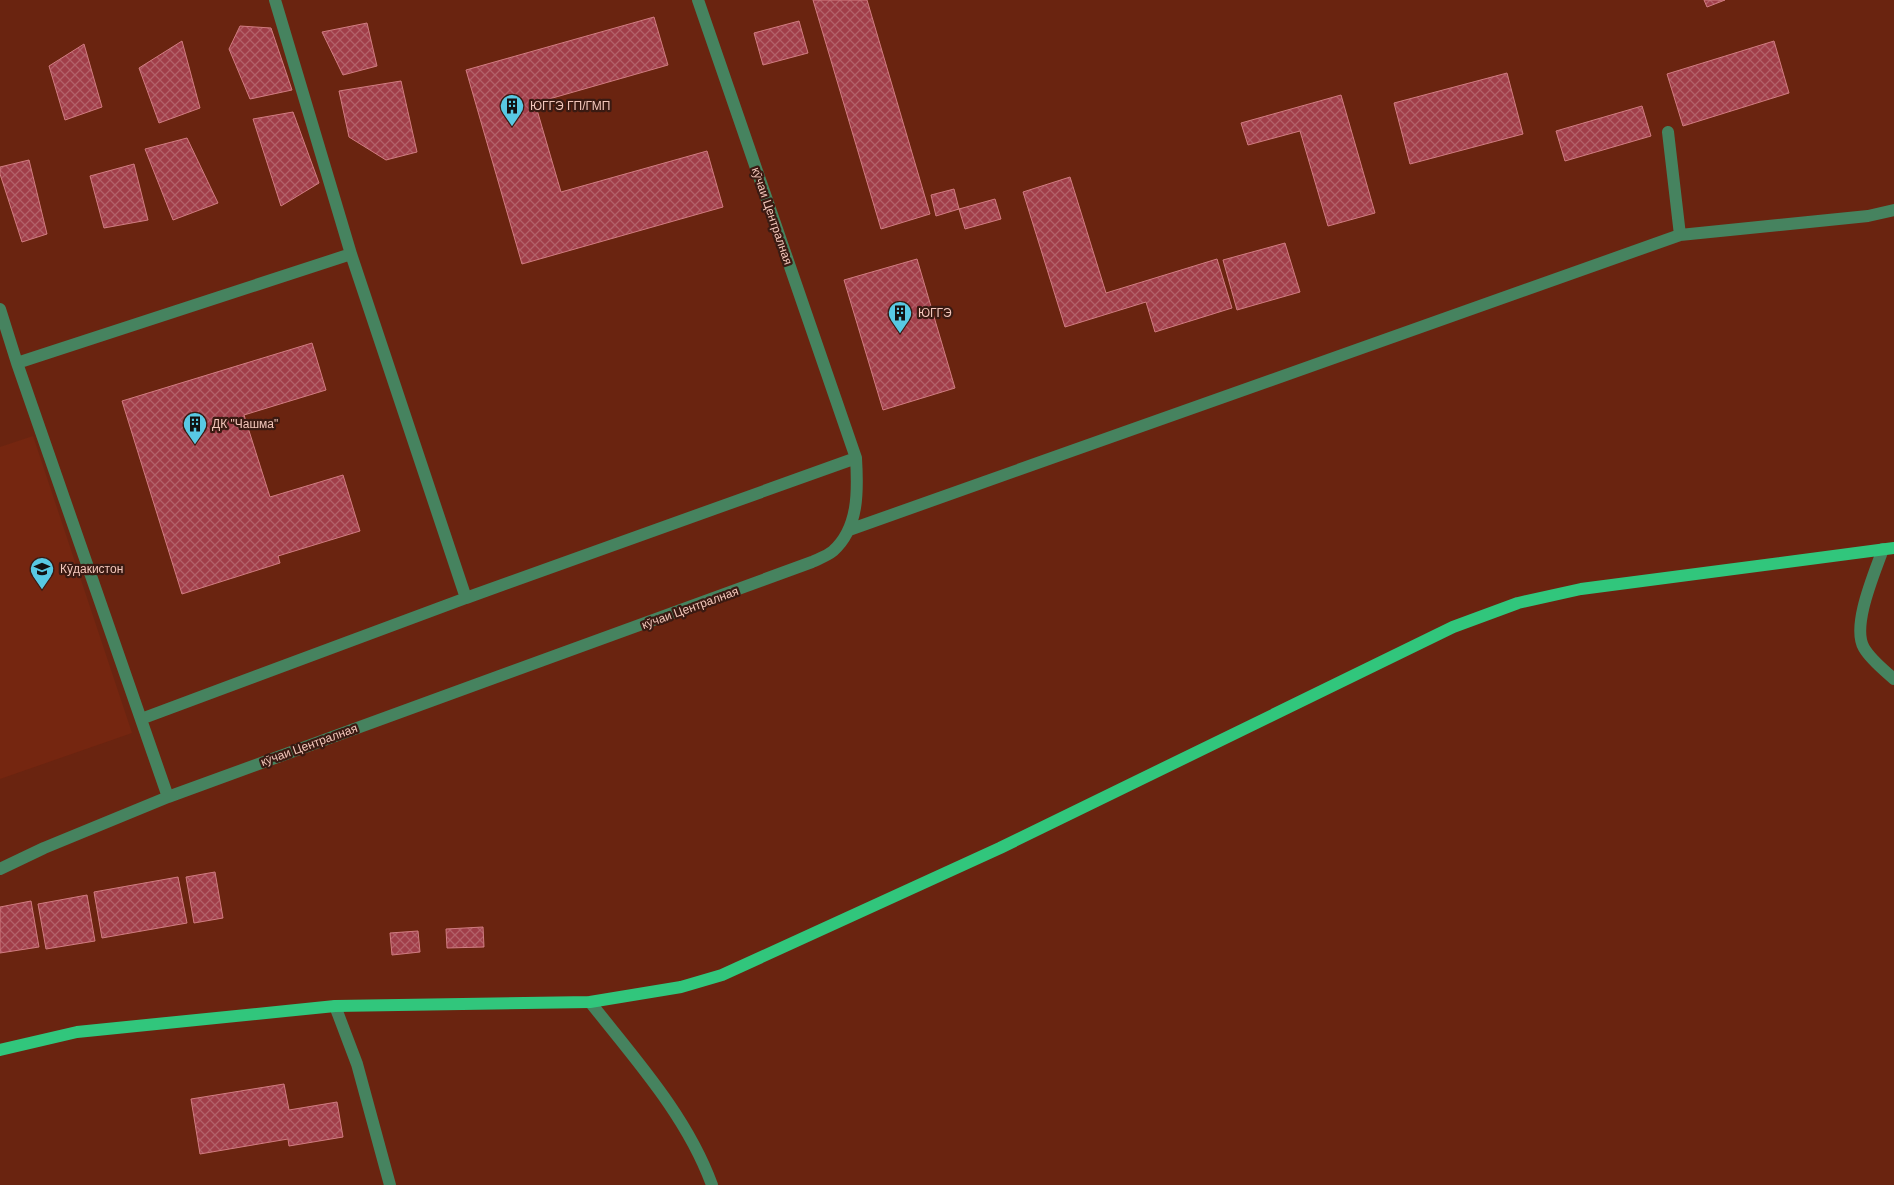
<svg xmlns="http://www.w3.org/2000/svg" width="1894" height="1185" font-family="Helvetica,sans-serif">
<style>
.built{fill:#752610}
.building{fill:url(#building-cross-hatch);stroke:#d17c81}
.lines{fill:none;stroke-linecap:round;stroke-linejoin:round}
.minor{stroke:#46835f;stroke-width:12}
.major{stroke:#31c67c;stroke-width:12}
.labels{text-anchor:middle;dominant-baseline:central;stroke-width:4.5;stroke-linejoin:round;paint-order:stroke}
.poi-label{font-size:12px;fill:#f3c7bb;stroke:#3a1a12;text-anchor:start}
.street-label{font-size:12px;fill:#f3c7bb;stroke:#3a1a12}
</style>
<defs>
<pattern id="building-cross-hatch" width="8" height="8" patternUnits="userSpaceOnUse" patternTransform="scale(1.25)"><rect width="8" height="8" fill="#a13e49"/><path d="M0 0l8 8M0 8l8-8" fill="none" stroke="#b36169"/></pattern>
</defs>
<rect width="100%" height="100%" fill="#6a2410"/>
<path class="built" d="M33 436 132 733 0 779V447Z"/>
<path class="building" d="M813 0H867L930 214 881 229Z
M1704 0H1725L1707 7Z
M654 17 668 65 535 103 561 192 707 151 723 207 522 264 466 70Z
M799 21 808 53 763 65 754 33Z
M367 23 377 66 343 75 322 32Z
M240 26 271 28 292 90 250 99 229 49Z
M182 41 200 108 159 123 139 68Z
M1774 41 1789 93 1683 126 1667 74Z
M84 44 102 107 65 120 49 66Z
M1507 73 1523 134 1410 164 1394 103Z
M401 81 417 152 386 160 349 137 339 91Z
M1341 95 1375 213 1328 226 1300 131 1248 145 1241 123Z
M1642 106 1651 136 1565 161 1556 131Z
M293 112 319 183 281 206 253 119Z
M187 138 218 203 173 220 145 149Z
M29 160 47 234 22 242 0 174V167Z
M134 164 148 220 104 228 90 176Z
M1070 177 1106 293 1217 259 1232 308 1155 332 1146 302 1065 327 1023 192Z
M954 189 959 209 936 216 931 195Z
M995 199 1001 219 965 229 959 209Z
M1285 243 1300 292 1237 310 1223 260Z
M917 259 955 388 883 410 844 280Z
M312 343 326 390 244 415 270 497 343 475 360 531 278 556 280 563 182 594 122 401Z
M215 872 223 918 194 923 186 877Z
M178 877 187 923 102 938 94 892Z
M87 895 95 941 46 949 38 904Z
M31 901 39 947 0 953V907Z
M483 927 484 947 447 948 446 929Z
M418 931 420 952 392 955 390 933Z
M284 1084 289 1110 337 1102 343 1137 289 1146 288 1139 200 1154 191 1099Z"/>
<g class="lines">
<path class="minor" d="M1668 132 1680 235
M0 309 17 363 168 797
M17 363 351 254 275 0
M849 530 1680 235 1868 216 1894 210
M1883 549C1875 572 1851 626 1864 648 1871 660 1884 670 1894 679
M466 598 856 458
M141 719 466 598 351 254
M0 869 44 848 168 797 812 562C818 559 827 556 833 551 859 528 858 490 856 458L698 0
M590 1002C635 1059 687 1116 712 1185
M335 1006 357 1064 390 1185"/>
<path class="major" d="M0 1050 77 1032 335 1006 590 1002 681 987 722 975 1000 848 1453 627 1518 603 1581 589 1894 548"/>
</g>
<defs>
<g id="building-pin" transform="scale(1.25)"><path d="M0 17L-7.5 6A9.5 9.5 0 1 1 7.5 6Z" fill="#58c9e3" stroke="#3a1a12"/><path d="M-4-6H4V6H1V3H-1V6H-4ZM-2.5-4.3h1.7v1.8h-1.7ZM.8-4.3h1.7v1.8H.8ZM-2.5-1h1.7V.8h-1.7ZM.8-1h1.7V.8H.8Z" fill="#111"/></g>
<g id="school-pin" transform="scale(1.25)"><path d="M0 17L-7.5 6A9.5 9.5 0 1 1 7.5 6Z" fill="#58c9e3" stroke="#3a1a12"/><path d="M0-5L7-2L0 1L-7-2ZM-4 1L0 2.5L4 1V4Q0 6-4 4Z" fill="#111"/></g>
</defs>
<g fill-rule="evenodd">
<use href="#building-pin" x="512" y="106"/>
<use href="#building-pin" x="900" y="313"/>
<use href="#building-pin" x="195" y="424"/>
<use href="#school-pin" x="42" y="569"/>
</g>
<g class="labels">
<g class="poi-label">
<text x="530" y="106">ЮГГЭ ГП/ГМП</text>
<text x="918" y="313">ЮГГЭ</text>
<text x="212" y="424">ДК "Чашма"</text>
<text x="60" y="569">Кӯдакистон</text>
</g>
<g class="street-label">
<text transform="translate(772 216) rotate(71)">кӯчаи Централная</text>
<text transform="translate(690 608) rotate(-20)">кӯчаи Централная</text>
<text transform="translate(309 745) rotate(-20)">кӯчаи Централная</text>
</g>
</g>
</svg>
